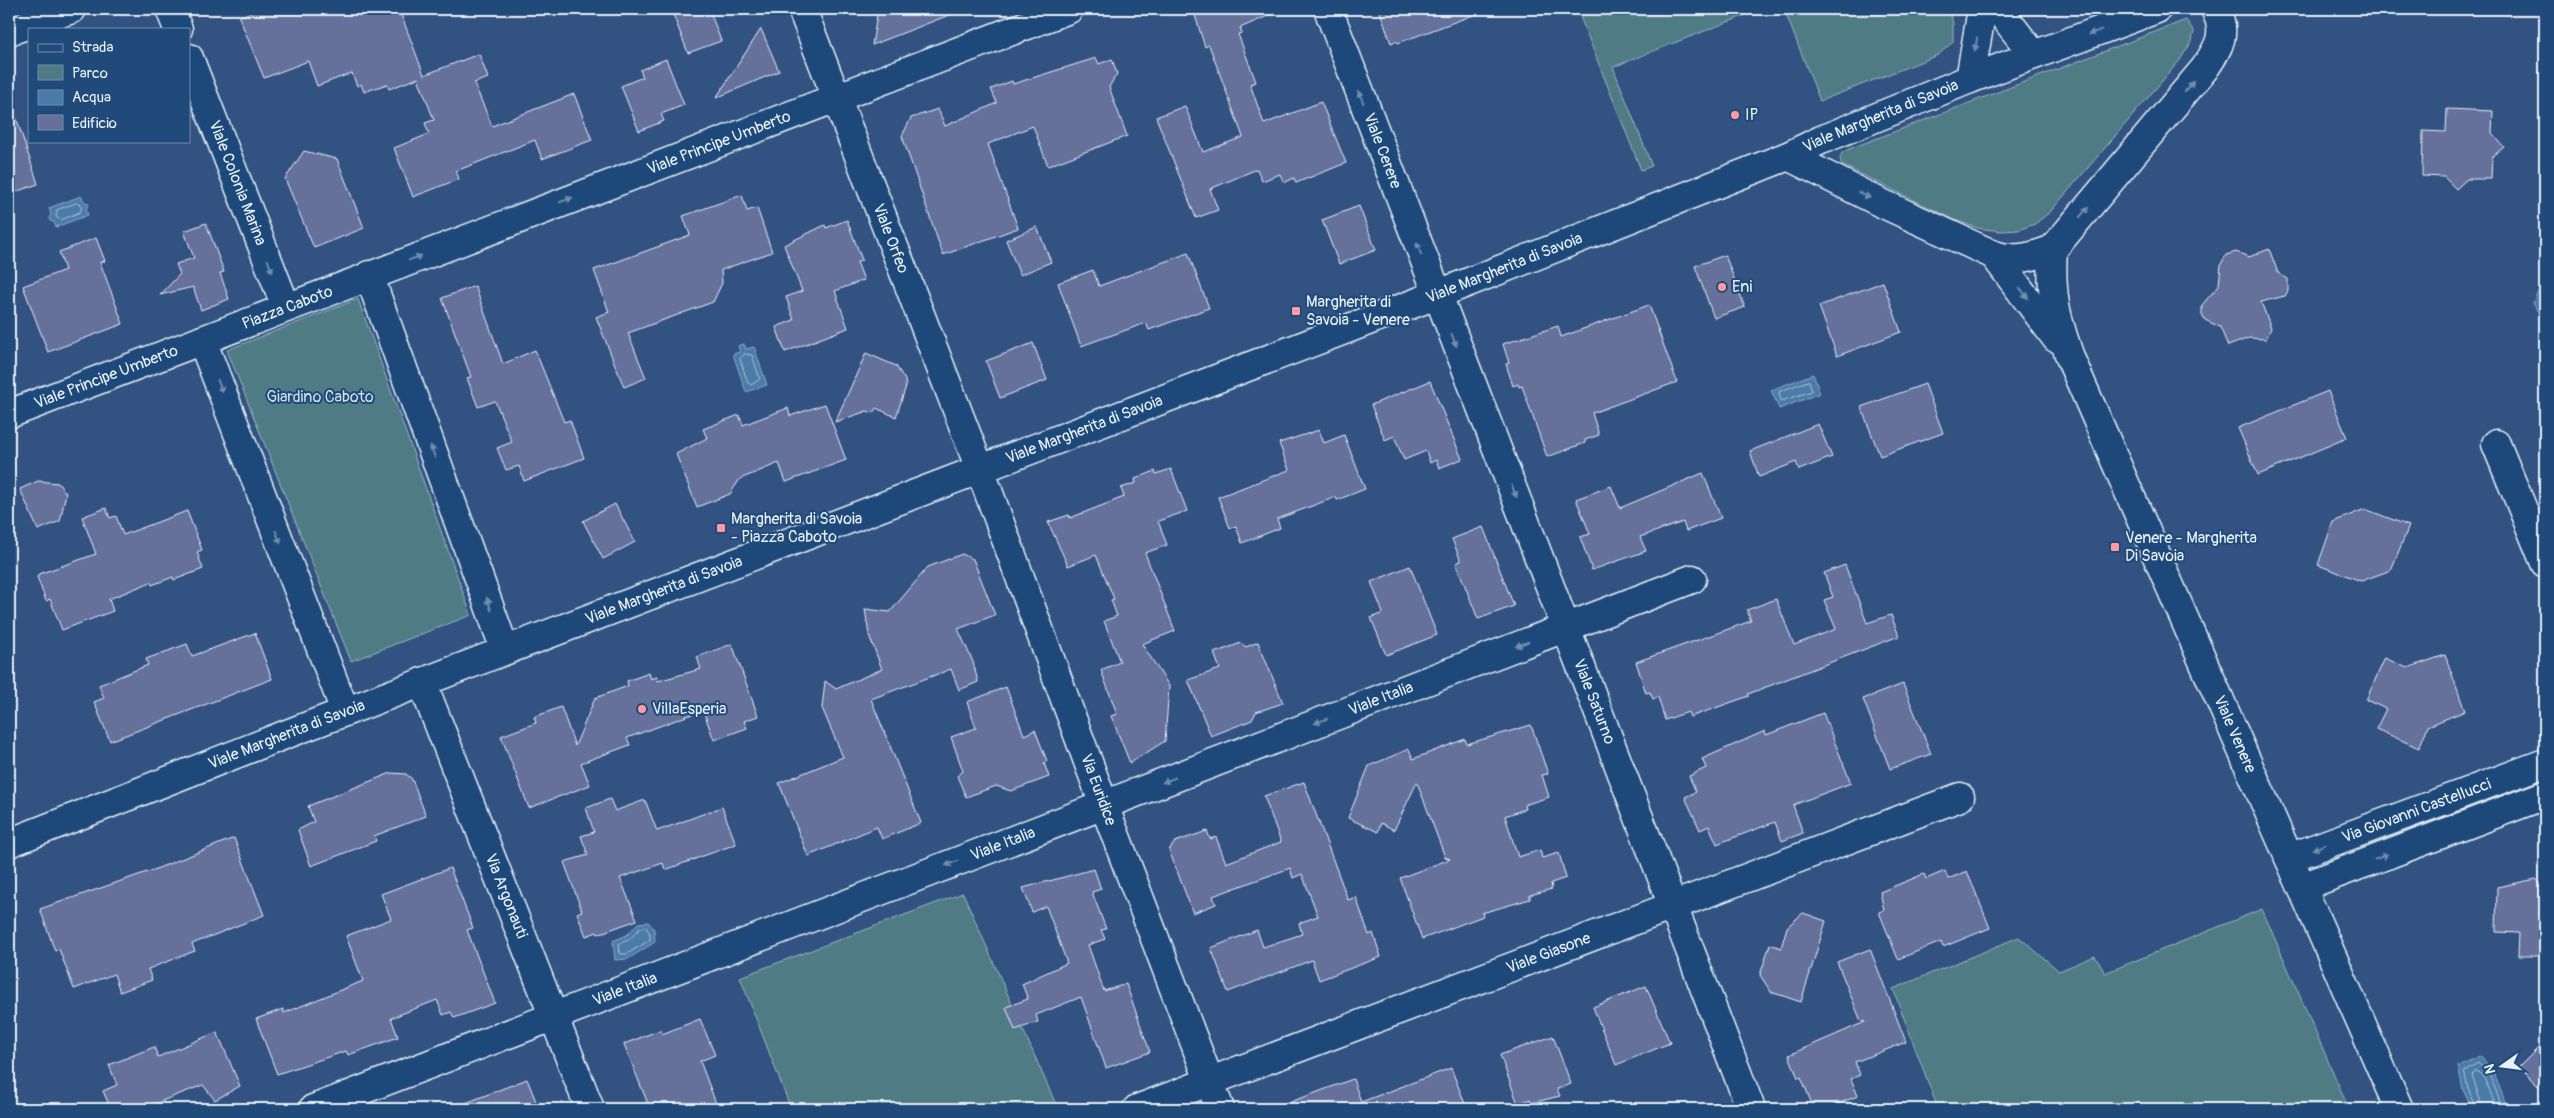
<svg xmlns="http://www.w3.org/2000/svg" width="2554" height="1118" font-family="Pangolin,sans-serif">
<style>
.green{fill:#507b84;stroke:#9cb6be}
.water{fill:#4b7ba8;stroke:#8aaac8}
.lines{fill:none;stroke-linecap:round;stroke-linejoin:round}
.shore{stroke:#a9c2d8;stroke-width:1}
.building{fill:#65719a;stroke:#e8f1f8}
.minor-casing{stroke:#e8f1f8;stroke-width:31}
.minor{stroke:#1f4a7a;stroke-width:28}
.oneway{fill:#6f8dac}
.poi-dot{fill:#ff9aa2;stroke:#1f4a7a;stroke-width:2}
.labels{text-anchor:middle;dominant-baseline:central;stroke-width:4;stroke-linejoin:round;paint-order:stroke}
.poi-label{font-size:16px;fill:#e8f1f8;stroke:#1f4a7a;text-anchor:start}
.street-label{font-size:16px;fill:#e8f1f8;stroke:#1f4a7a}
.park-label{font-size:16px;fill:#d1dfe7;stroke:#1f4a7a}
</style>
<rect width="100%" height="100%" fill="#325382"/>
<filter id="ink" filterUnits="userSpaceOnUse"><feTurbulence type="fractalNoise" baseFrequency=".02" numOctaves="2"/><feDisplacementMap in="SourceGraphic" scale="10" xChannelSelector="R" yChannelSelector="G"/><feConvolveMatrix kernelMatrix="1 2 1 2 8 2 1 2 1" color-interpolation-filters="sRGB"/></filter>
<g filter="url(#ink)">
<path class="green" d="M1577 9H1761L1613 67 1652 166 1641 170Z
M1784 9H1949L1953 24V42L1938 55 1820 101Z
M2186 20 2194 31 2192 41 2180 60 2051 211 2035 224 2018 230 2001 231 1977 228 1955 220 1842 165 1840 158 1842 153 1849 149Z
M358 299 471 615 351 661 227 350Z
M963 893 1058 1109H791L740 977Z
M2262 909 2349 1109H1973L1937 1106 1893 989 2019 937 2059 971 2095 956 2105 973Z"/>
<path class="water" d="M81 196 84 201 89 204 86 209 88 215 56 227 54 222 50 221 49 218 51 214 49 208Z
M2545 284V317L2538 312 2533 303 2537 293Z
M744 344 746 349 754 347 767 385 746 392 733 354 740 352 738 346Z
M1813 374 1820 393 1779 409 1771 390Z
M648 922 654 929 655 942 628 959 615 960 613 941 627 935 638 923Z
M2480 1056 2493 1071 2508 1109H2472L2463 1090 2458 1066Z"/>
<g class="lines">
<path class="shore" d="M77 203 82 206 80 212 61 220 56 217 57 210Z
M745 354 752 355 760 379 751 385 748 383 740 359Z
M1809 381 1812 391 1781 401 1779 392Z
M646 927 650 934V940L627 954H620L619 944 630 939 640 928Z
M2477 1109 2468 1088 2464 1071 2478 1063 2489 1074 2503 1109
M2483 1109 2472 1075 2476 1070 2484 1078 2497 1109"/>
</g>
<path class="building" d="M259 9H399L424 75 479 54 488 78 474 83 492 126 574 94 592 140 542 159 535 140 456 171 459 179 413 197 394 148 429 134 425 123 434 120 418 78 389 89 387 84 364 92 361 84 357 86 352 73 317 86 308 61 264 78 239 17Z
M671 9H709L721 41 688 53Z
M878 9H962V10L872 45Z
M1193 9H1284L1240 28 1242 33 1238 34 1256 82 1250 84 1264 124 1321 102 1346 163 1296 183 1294 178 1284 183 1280 174 1262 181 1257 169 1210 189 1218 210 1196 218 1156 117 1185 106 1203 152 1243 137 1209 45 1205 47Z
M1379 9H1484V11L1398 43 1396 41 1391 43Z
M761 29 779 71 716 98Z
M1096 58 1099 64 1112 59 1117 74 1109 87 1127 136 1048 166 1033 126 988 144 1018 228 943 255 902 136 911 118 938 109 945 126 997 103 991 89 1012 81 1013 84Z
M666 59 684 105 661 114 664 121 639 131 621 86 643 77 640 70Z
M13 108 38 184 9 194V109Z
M2447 109 2493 111 2492 133 2504 147 2492 157 2491 179H2467L2456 189 2444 177 2422 176 2423 131 2446 132Z
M304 151 337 159 364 228 314 248 285 179Z
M742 195 747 211 757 208 772 252 721 270 722 283 713 302 628 333 646 378 624 387 596 317 609 312 594 270 690 235 683 216Z
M1359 206 1376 250 1339 264 1322 220Z
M847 220 862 260 857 262 864 280 835 291 848 328 785 352 776 327 794 320 786 297 802 291 784 245 825 225 826 228Z
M206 223 224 272 220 273 229 299 201 310 193 287 160 295 180 274 176 264 194 258 184 231Z
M1037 227 1051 262 1020 275 1006 240Z
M96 238 105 261 100 262 123 324 48 352 23 286 65 270 59 252Z
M2269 249 2278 273 2288 279V291L2285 296 2261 302 2271 328 2266 339 2249 338 2228 346 2220 327 2205 320 2202 314V305L2219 285 2221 264 2226 255 2236 252 2249 257Z
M1188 253 1209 308 1149 330 1146 323 1081 346 1058 283 1093 270 1099 286Z
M1725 255 1745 307 1714 318 1695 266Z
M1883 282 1901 332 1837 356 1819 306Z
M475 286 503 364 535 350 564 422 570 420 584 458 524 481 519 466 506 470 497 448 512 442 495 401 478 407 467 378 471 377 442 298Z
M1649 305 1677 382 1592 413 1599 435 1585 440V443L1547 457 1522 386 1519 387 1518 384 1513 386 1506 364 1509 363 1503 344 1558 326 1561 337Z
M1033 343 1047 380 1000 398 986 361Z
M866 353 896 366 905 380 906 386 896 417 876 408 873 413 867 411 835 422Z
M1430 381 1462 459 1439 468 1436 460 1430 463 1426 451 1404 460 1394 436 1385 440 1371 405Z
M1925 384 1943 433 1880 456 1861 407Z
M2328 391 2347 438 2258 475 2238 428Z
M825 404 846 460 786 482 779 463 740 479 730 494 697 507 676 454 707 438 703 429 739 415 743 425 788 408 790 416Z
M1818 424 1832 457 1799 470 1796 462 1759 477 1750 451Z
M1319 430 1324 443 1344 435 1365 489 1337 500 1336 497 1277 519 1280 528 1242 543 1236 526 1230 528 1218 497 1289 470 1279 443Z
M1171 469 1187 511 1158 521 1167 545 1145 553 1175 631 1142 644 1169 686 1165 741 1130 763 1111 716 1117 714 1101 670 1120 662 1104 621 1117 616 1111 600 1114 599 1096 555 1068 566 1048 522 1069 515 1070 518 1124 497 1121 488 1136 483 1135 479 1155 471 1156 474Z
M1703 473 1721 518 1686 531 1683 522 1640 537 1646 551 1592 570 1580 537 1590 534 1576 499 1611 486 1620 508Z
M38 481 58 483 66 493 60 521 38 530 20 489Z
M615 504 635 542 603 559 583 521Z
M106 508 110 518 116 516 123 535 187 511 202 550 197 552 203 569 174 580 173 577 152 585 151 582 109 599 113 611 62 630 50 599 46 601 37 577 39 574 96 554 82 517Z
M2365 509 2409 526 2391 570 2361 581 2318 565 2333 522Z
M1483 527 1514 606 1478 619 1456 563 1461 561 1452 539Z
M962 554 973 559 995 615 958 629 973 662 978 682 959 690 951 669 871 699 921 823 882 839 877 827 808 856 779 783 843 757 822 708 825 681 836 689 882 669 869 635 865 609 890 612 928 567Z
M1845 565 1867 623 1891 615 1899 636 1748 694 1749 696 1690 717 1688 712 1665 720 1658 697 1653 699 1650 692 1646 693 1636 662 1751 621 1747 610 1776 599 1794 645 1836 629 1824 600 1833 597 1824 573Z
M1410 566 1437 635 1386 655 1371 618 1383 613 1371 582Z
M255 633 272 679 110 741 94 702 104 698 99 685 148 665 146 659 187 644 192 656Z
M1258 642 1283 703 1256 712 1252 720 1211 736 1188 680 1220 669 1214 653 1241 643 1246 647Z
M732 644 758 716 744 721 747 728 714 740 703 710 627 738 630 745 581 763 590 785 529 808 501 736 536 723 534 717 561 707 575 746 595 698 628 686 627 681 649 673 651 679 657 677 658 681 701 669 697 657Z
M2445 655 2465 711 2428 726 2419 748 2376 729 2386 709 2366 700 2385 658 2407 668Z
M1903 684 1931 754 1890 769 1863 699Z
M1006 687 1024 735 1035 730 1047 761 1044 763 1049 777 1011 791 996 786 966 797 957 776 963 771 951 737 976 728 967 702Z
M1823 713 1851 783 1793 805 1803 833 1782 841 1775 822 1717 844 1709 826 1700 830 1685 797 1696 792 1689 776 1706 768 1702 759 1765 731 1766 735Z
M1531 725 1548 774 1542 775 1549 797 1524 805 1525 809 1505 816 1518 857 1540 850 1542 858 1559 853 1566 878 1551 883 1552 889 1530 895V899L1482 913 1483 916 1422 939 1400 878 1450 859 1445 857 1417 782 1394 830 1381 823 1378 832 1348 818 1369 766 1409 749 1413 759 1465 739 1467 744Z
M391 773 406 774 412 779 426 816 374 836 376 841 311 866 298 830 314 822 308 806Z
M1304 782 1348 900 1356 897 1369 935 1373 933 1381 957 1319 980 1312 960 1228 992 1211 948 1257 930 1263 947 1302 934 1299 923 1318 916 1302 874 1293 878 1290 868 1213 896 1216 904 1193 913 1169 850 1175 842 1207 831 1210 839 1216 837 1226 863 1281 842 1264 796Z
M610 799 615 811 645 800 657 831 722 807 736 844 665 870 663 863 620 878 637 920 598 934 597 932 586 936 577 913 582 911 564 862 588 855 581 836 594 832 586 808Z
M234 838 264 915 192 944 195 951 148 969 152 980 120 992 114 974 74 989 59 949 55 951 40 909 156 869Z
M450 868 473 928 467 930 495 1003 454 1018 451 1012 443 1015 437 1000 391 1018 398 1037 348 1055 346 1051 277 1074 256 1019 283 1009 284 1013 363 981 346 936 391 919 381 894Z
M1094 869 1101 889 1092 892 1106 929 1101 930 1105 939 1088 945 1104 991 1126 984 1150 1052 1106 1068 1081 997 1036 1015 1038 1022 1015 1030 1006 1007 1028 999 1022 984 1067 963 1046 906 1032 912 1023 888Z
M1945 871 1948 879 1967 871 1990 928 1943 947 1941 942 1898 959 1879 912 1884 910 1880 892 1924 874 1926 879Z
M2536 879 2545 888V956H2518L2519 933 2496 932 2497 887Z
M1803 913 1826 921 1801 1002 1771 992 1760 975 1770 944 1781 948 1787 927Z
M1870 949 1906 1042 1855 1062 1860 1075 1851 1079 1858 1096 1824 1109H1814L1801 1077 1798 1078 1789 1055 1865 1022 1861 1021 1837 962Z
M1646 986 1670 1043 1616 1065 1593 1007Z
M700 1019 715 1055 700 1061 718 1109H650L624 1044 660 1030 662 1034Z
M217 1032 240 1086 215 1100 203 1085 141 1109H111L103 1091 117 1085 109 1065 154 1047 158 1057Z
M1553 1036 1571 1084 1557 1089 1560 1096 1531 1103 1530 1099 1518 1104 1500 1055Z
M2545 1041V1093L2519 1067Z
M1451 1068 1467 1109H1277V1107L1353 1079 1361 1102Z
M527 1079 539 1109H454L453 1108Z"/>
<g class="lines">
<g class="minor-casing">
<g id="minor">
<path d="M170 9 178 29"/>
<path id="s1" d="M802 9 980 469 1104 805 1220 1109"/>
<path id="s2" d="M1328 9 1751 1109"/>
<path d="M1998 9 2034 55"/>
<path d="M9 31 72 9"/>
<path id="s3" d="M189 58 286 307"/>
<path d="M1970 79 1982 9"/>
<path d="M1788 156 1877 201 1994 255C2015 262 2033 257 2053 249L2205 68C2219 47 2228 33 2215 9"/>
<path id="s4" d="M2053 249C2050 294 2056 318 2071 360L2399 1109"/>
<path d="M1994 255 2056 338"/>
<path d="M369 275 505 650"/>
<path d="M202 340 345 711"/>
<path id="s5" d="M9 414 1069 9"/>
<path d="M2496 444 2545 563"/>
<path id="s6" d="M422 682 590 1109"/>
<path id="s7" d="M9 843 287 734 1436 295 1788 156 1821 140 1970 79 2157 9"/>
<path id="s8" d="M2289 858 2545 763"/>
<path d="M2302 887 2545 795"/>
<path id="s9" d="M313 1109 1692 579"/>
<path id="s10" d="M1137 1109 1960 797"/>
</g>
</g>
<use href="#minor" class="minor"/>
</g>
<defs><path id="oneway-solid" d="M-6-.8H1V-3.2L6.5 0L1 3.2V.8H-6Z" transform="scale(1.25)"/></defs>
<g class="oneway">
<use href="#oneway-solid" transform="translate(2095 32) rotate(159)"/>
<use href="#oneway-solid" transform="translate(1976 44) rotate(100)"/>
<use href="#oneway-solid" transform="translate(2189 87) rotate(-50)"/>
<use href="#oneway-solid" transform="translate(1361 97) rotate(-111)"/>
<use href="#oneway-solid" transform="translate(1864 195) rotate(26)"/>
<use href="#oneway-solid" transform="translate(566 200) rotate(-21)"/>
<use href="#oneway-solid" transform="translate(2084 212) rotate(-50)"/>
<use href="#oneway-solid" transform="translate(1419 249) rotate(-111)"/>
<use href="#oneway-solid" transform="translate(415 258) rotate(-21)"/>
<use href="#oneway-solid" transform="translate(270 266) rotate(69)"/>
<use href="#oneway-solid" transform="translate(2024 293) rotate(52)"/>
<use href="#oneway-solid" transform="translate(1454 340) rotate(68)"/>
<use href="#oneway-solid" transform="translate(220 386) rotate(69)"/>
<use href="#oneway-solid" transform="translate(433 452) rotate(-110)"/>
<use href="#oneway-solid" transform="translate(1514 491) rotate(68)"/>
<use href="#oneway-solid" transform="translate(278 537) rotate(69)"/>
<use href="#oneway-solid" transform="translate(489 604) rotate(-110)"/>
<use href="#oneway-solid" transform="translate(1522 644) rotate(159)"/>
<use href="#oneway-solid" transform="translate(1321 721) rotate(159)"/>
<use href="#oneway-solid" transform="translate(1169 780) rotate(159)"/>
<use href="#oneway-solid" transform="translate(2319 847) rotate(160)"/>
<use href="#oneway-solid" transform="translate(2381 857) rotate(-21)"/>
<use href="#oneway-solid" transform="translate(952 863) rotate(159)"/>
</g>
</g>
<g class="poi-dot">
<circle cx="1735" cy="115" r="5"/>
<circle cx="1722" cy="287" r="5"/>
<rect x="1291" y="306" width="10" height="10" rx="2.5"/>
<rect x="716" y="523" width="10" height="10" rx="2.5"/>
<rect x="2110" y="542" width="10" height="10" rx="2.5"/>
<circle cx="642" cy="709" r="5"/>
</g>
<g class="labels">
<g class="poi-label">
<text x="1745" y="115">IP</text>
<text x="1732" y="287">Eni</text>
<text x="1306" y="302">Margherita di<tspan x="1306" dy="18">Savoia - Venere</tspan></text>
<text x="731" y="519">Margherita di Savoia<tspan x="731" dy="18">- Piazza Caboto</tspan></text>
<text x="2125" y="538">Venere - Margherita<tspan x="2125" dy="18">Di Savoia</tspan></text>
<text x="652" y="709">VillaEsperia</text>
</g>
<g class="street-label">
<text stroke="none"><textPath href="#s7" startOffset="2008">Viale Margherita di Savoia</textPath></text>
<text stroke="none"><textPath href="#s5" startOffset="760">Viale Principe Umberto</textPath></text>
<text stroke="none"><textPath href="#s2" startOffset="152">Viale Cerere</textPath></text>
<text stroke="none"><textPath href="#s3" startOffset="134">Viale Colonia Marina</textPath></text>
<text stroke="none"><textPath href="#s1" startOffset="246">Viale Orfeo</textPath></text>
<text stroke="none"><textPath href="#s7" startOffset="1602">Viale Margherita di Savoia</textPath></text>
<text stroke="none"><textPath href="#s5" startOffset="298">Piazza Caboto</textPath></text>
<text stroke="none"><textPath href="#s5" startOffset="104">Viale Principe Umberto</textPath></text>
<text stroke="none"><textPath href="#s7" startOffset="1152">Viale Margherita di Savoia</textPath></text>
<text stroke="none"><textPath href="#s7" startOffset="702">Viale Margherita di Savoia</textPath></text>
<text stroke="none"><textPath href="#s9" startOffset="1144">Viale Italia</textPath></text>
<text stroke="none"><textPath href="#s2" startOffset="742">Viale Saturno</textPath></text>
<text stroke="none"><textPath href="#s7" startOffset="298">Viale Margherita di Savoia</textPath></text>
<text stroke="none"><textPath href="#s4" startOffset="522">Viale Venere</textPath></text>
<text stroke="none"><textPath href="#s1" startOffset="835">Via Euridice</textPath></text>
<text stroke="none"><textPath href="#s8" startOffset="136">Via Giovanni Castellucci</textPath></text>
<text stroke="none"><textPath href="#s9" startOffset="739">Viale Italia</textPath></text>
<text stroke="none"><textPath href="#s6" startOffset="230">Via Argonauti</textPath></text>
<text stroke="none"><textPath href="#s10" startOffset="440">Viale Giasone</textPath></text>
<text stroke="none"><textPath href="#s9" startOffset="334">Viale Italia</textPath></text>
</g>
<g class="park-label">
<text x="320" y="397">Giardino Caboto</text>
</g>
</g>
<rect width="2554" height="1118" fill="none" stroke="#1f4a7a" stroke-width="30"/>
<rect x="15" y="15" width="2524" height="1088" fill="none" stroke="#e8f1f8" stroke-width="2" filter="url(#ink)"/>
<rect x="28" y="28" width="162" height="115" fill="#1f4a7a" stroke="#6f8dac"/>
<rect x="38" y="44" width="25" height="8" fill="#1f4a7a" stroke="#6f8dac"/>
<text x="72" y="52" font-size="15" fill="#e8f1f8">Strada</text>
<rect x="38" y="65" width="25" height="15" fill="#507b84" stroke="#6f8dac"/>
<text x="72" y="78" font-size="15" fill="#e8f1f8">Parco</text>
<rect x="38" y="90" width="25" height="15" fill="#4b7ba8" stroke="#6f8dac"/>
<text x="72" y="102" font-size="15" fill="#e8f1f8">Acqua</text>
<rect x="38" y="115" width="25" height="15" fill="#65719a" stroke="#6f8dac"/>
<text x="72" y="128" font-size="15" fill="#e8f1f8">Edificio</text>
<g transform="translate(2502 1066) rotate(256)" stroke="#1f4a7a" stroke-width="4" paint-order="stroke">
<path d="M0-4L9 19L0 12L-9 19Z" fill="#e8f1f8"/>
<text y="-8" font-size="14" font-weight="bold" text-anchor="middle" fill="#e8f1f8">N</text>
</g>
</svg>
